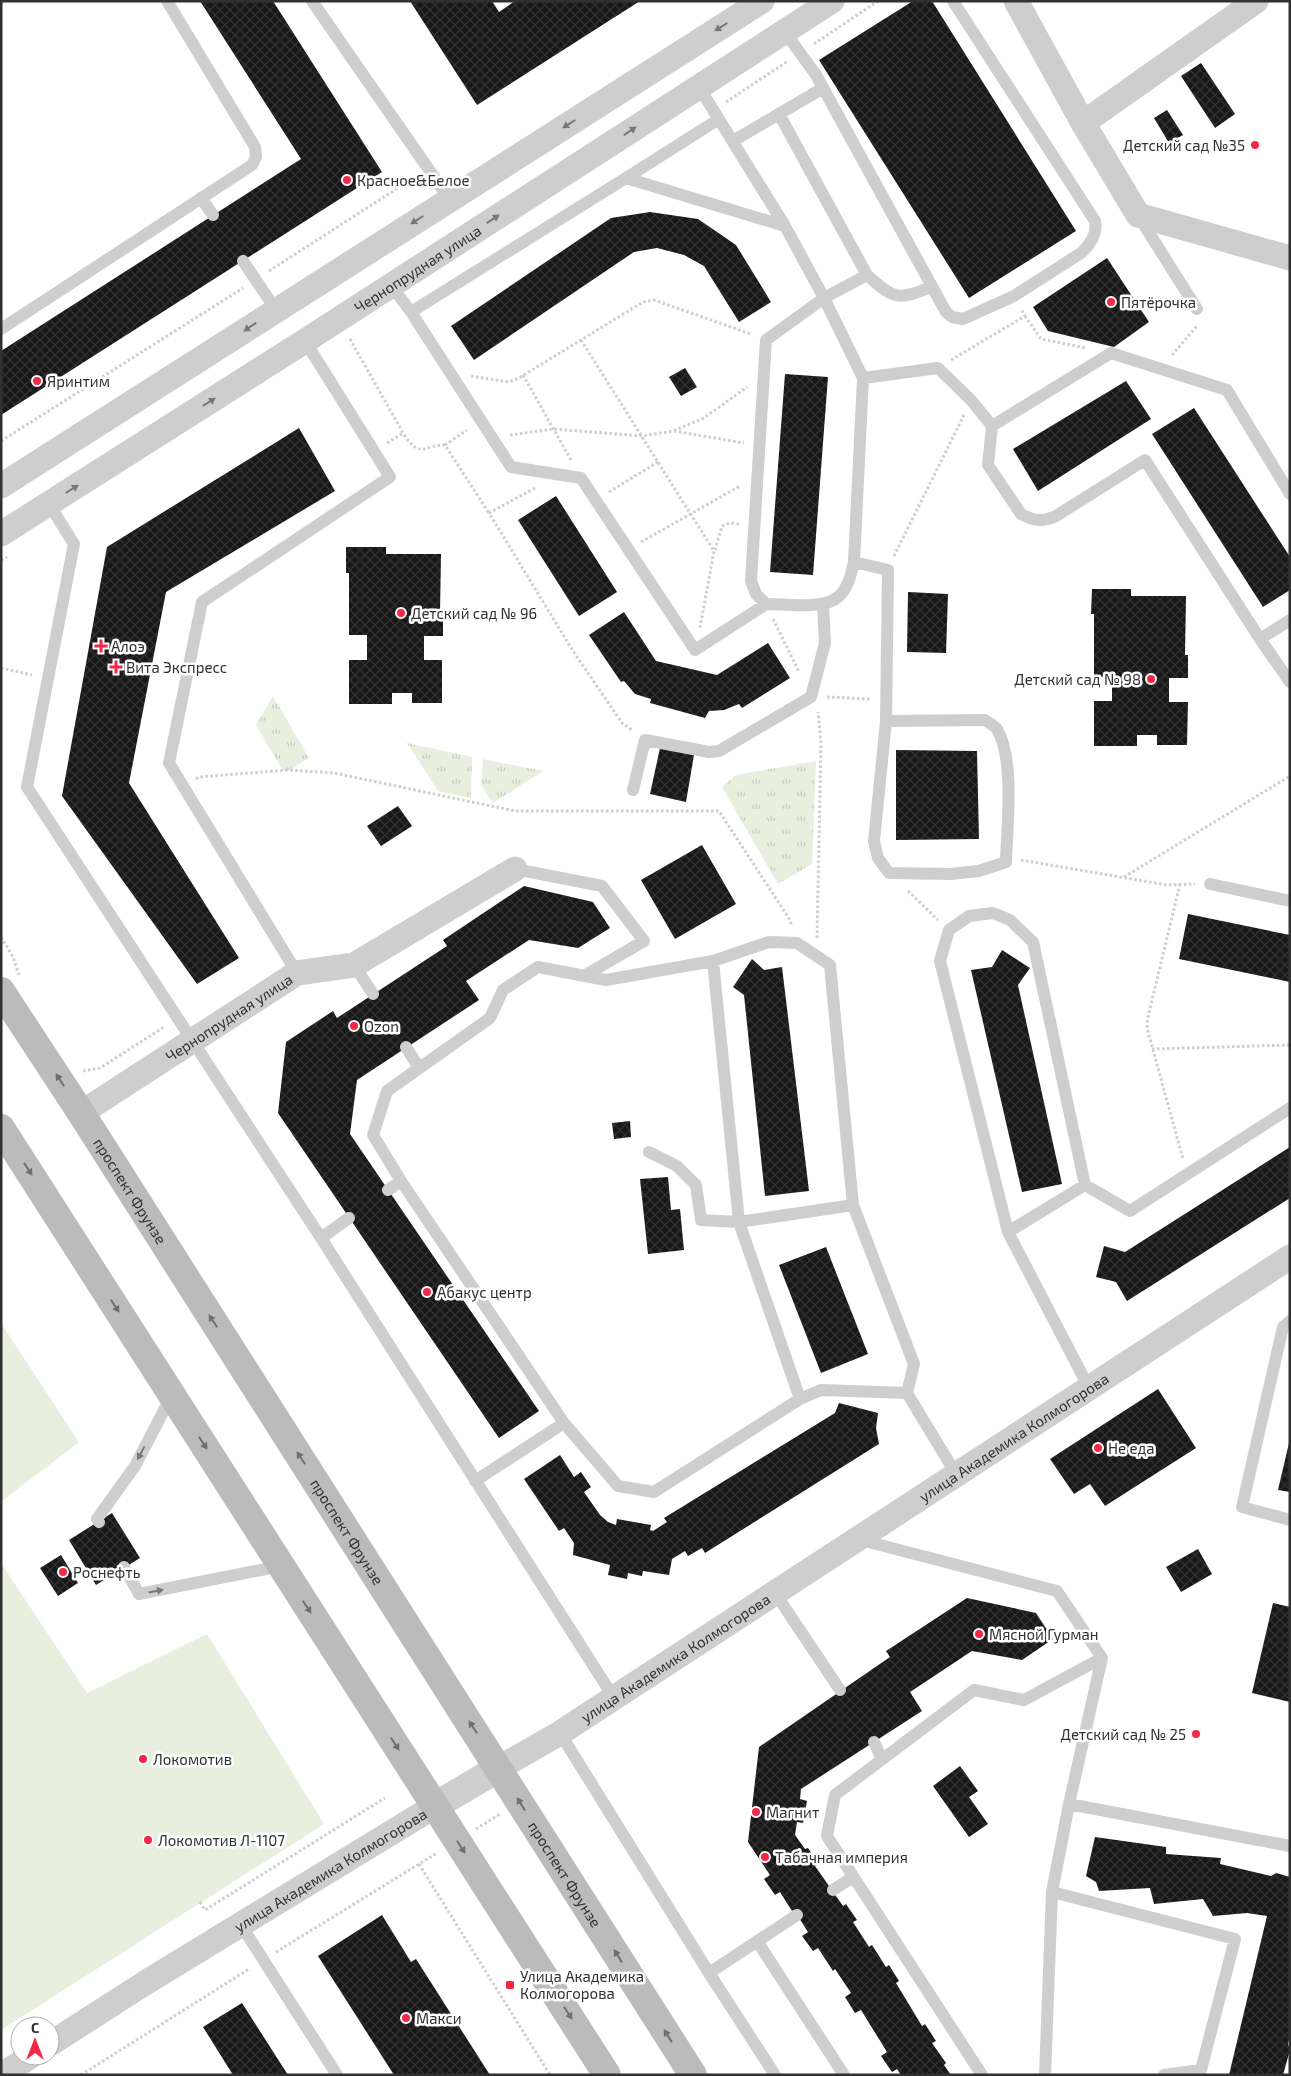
<svg xmlns="http://www.w3.org/2000/svg" width="1291" height="2076" font-family="'Exo 2',sans-serif">
<style>
.park{fill:url(#park-tufts)}
.pitch{fill:#e8efde}
.building{fill:url(#building-cross-hatch)}
.lines{fill:none;stroke-linecap:round;stroke-linejoin:round}
.path{stroke:#cecece;stroke-width:3;stroke-dasharray:2.5 2.5;stroke-linecap:butt}
.service{stroke:#cecece;stroke-width:12}
.minor{stroke:#cecece;stroke-width:25}
.tertiary{stroke:#cecece;stroke-width:28}
.secondary{stroke:#bbb;stroke-width:28}
.oneway{fill:#787878}
.oneway2{fill:#6f6f6f}
.poi-dot{fill:#f32846;stroke:#fff;stroke-width:2}
.labels{text-anchor:middle;dominant-baseline:central;stroke-width:5;stroke-linejoin:round;paint-order:stroke}
.poi-label{font-size:15px;fill:#313131;stroke:#fff;text-anchor:start}
.street-label{font-size:15px;fill:#313131;stroke:#fff}
</style>
<defs>
<pattern id="park-tufts" width="24" height="20" patternUnits="userSpaceOnUse" patternTransform="scale(1.25)"><rect width="24" height="20" fill="#e8efde"/><path d="M3 7l-1-3M5 7V3M7 7l1-3M15 17l-1-3M17 17v-4M19 17l1-3" fill="none" stroke="#c7cdbf"/></pattern>
<pattern id="building-cross-hatch" width="8" height="8" patternUnits="userSpaceOnUse" patternTransform="scale(1.25)"><rect width="8" height="8" fill="#181818"/><path d="M0 0l8 8M0 8l8-8" fill="none" stroke="#313131"/></pattern>
</defs>
<rect width="100%" height="100%" fill="#fff"/>
<path class="park" d="M273 696 309 758 289 770 283 771 256 725Z
M407 743 472 757 471 798 438 791Z
M483 759 543 771 493 803 481 785Z
M816 761 812 864 778 884 722 787 736 775Z"/>
<path class="pitch" d="M1 1323 79 1442 1 1502Z
M1 1563 87 1693 207 1634 324 1824 1 2030Z"/>
<path class="building" d="M200 1H273L382 172 1 415V351L301 159Z
M410 1H492L499 12 515 1H640L477 105Z
M913 1H932L1076 231 969 298 819 60Z
M1201 63 1235 114 1215 128 1181 76Z
M1167 110 1183 135 1169 143 1154 118Z
M650 212 698 219 736 245 771 302 739 322 704 266 684 255 657 248 634 252 474 360 451 326 611 218Z
M1107 258 1149 322 1114 347 1048 331 1033 307Z
M685 368 697 387 681 396 669 377Z
M785 374 828 377 813 575 770 572Z
M1126 381 1151 419 1038 491 1013 449Z
M1194 408 1290 557V590L1263 607 1152 434Z
M299 428 335 491 166 592 129 783 239 958 197 984 62 796 107 547Z
M556 496 617 592 579 616 518 520Z
M346 547H386V554H441L440 613H443V636H424V660H442V703H412V693H392V704H349V660H367V635H349V573H346Z
M1092 589H1131V596H1186L1185 655H1188V678H1169V702H1188L1187 745H1157V735H1137V746H1094V701H1112V677H1094V614H1091Z
M908 592 948 594 946 653 907 652Z
M624 612 656 661 717 675 768 643 790 678 742 708 739 704 724 710 709 711 705 718 650 703 651 699 635 694 624 681 621 682 589 635Z
M660 748 694 755 686 802 650 794Z
M896 750 977 751 979 839 896 840Z
M398 806 412 826 381 846 367 826Z
M702 845 736 904 675 939 641 880Z
M524 886 593 902 610 928 578 948 529 940 466 981 479 1000 357 1080 350 1134 539 1411 499 1438 278 1113 286 1042 333 1011 337 1018 447 946 443 940Z
M1188 914 1290 935V982L1179 959Z
M1002 950 1030 968 1018 985 1062 1184 1022 1192 971 970 992 967Z
M752 959 764 970 782 967 809 1191 765 1196 744 995 733 987Z
M630 1121 631 1137 614 1139 612 1123Z
M1290 1147V1198L1127 1301 1116 1282 1096 1277 1104 1246 1125 1252Z
M668 1177 671 1210 680 1209 684 1250 648 1254 640 1179Z
M826 1247 868 1354 821 1373 779 1265Z
M1158 1389 1196 1448 1105 1506 1090 1484 1074 1494 1050 1459Z
M839 1403 878 1413 876 1428 879 1444 705 1553 702 1548 688 1556 685 1551 672 1559 669 1575 643 1571 642 1576 628 1573 627 1579 608 1575 610 1565 573 1555 574 1543 564 1528 559 1531 524 1479 560 1455 574 1477 581 1472 591 1487 584 1492 600 1515 608 1522 616 1525 617 1519 651 1525 650 1530 653 1531 667 1522 664 1518 835 1413Z
M1289 1443 1290 1444V1492L1278 1490Z
M112 1513 140 1558 96 1585 69 1540Z
M1198 1549 1212 1574 1181 1592 1166 1567Z
M61 1555 78 1583 58 1596 40 1568Z
M967 1598 1036 1613 1053 1639 1022 1660 972 1651 910 1692 922 1711 801 1789 800 1799 807 1801 803 1823 797 1822 795 1835 805 1849 808 1848 819 1864 815 1866 843 1906 846 1904 857 1920 853 1922 869 1947 872 1945 886 1967 889 1965 899 1981 896 1983 922 2026 925 2024 936 2041 932 2043 946 2063 944 2065 951 2075H901L897 2069 892 2072 881 2056 887 2052 861 2010 855 2013 845 1997 851 1993 835 1969 833 1971 818 1948 813 1951 802 1936 808 1932 794 1910 792 1911 780 1892 775 1895 764 1879 770 1875 748 1842 759 1747 890 1657 886 1651Z
M1273 1603 1290 1607V1702L1252 1693Z
M960 1766 978 1791 969 1797 988 1824 969 1837 933 1786Z
M1095 1837 1166 1847V1854L1221 1858 1220 1864 1271 1876 1276 1873 1290 1877V2035L1288 2044 1290 2050 1283 2075H1229L1267 1916 1247 1913 1213 1916 1203 1899 1154 1904 1150 1888 1099 1891 1096 1882 1086 1876Z
M382 1915 411 1962 416 1959 490 2075H394L318 1956Z
M242 2003 288 2075H233L203 2027Z"/>
<g class="lines">
<path class="path" d="M814 44 878 1
M726 102 788 61
M269 271 415 177
M1025 316 1041 339 1086 348
M350 339 406 438C422 458 424 445 445 445L489 513
M581 340 714 551 700 628
M1172 355 1197 326
M951 360 1025 316 1021 309
M523 375 571 460
M471 376 509 382 519 378 643 302 654 300 751 334
M674 431 744 443
M510 435 554 429 642 436 673 431 704 418 747 387
M1 441 243 288
M387 443 403 433
M445 445 467 430
M535 488 489 513 573 651 622 723 633 731
M609 492 658 462
M641 542 740 486
M715 550 722 526 729 523 740 524
M894 556 964 415
M1 560 7 557
M773 619 799 672
M1 668 32 675
M827 697 870 699
M196 779 199 777 289 770 334 773 515 811H719L790 920 792 926
M1021 860 1167 885 1195 884
M1124 877 1290 776
M1180 884 1148 1017 1147 1028 1183 1159
M908 891 938 920
M1 937 13 957 19 975
M817 938 821 743 818 712
M1152 1049 1290 1045
M83 1071 100 1068 164 1027
M476 1829 500 1814
M419 1864 550 2075
M200 1902 205 1910 385 1798
M276 1952 437 1853
M81 2075 249 1969"/>
<path class="service" d="M312 1 450 200
M785 32 816 75 946 312 952 317 963 319 1014 296 1081 253C1090 245 1098 235 1095 221L953 1
M823 88 779 114 867 275C894 299 897 301 931 287
M733 141 779 114
M626 178 719 119
M201 198 213 215
M1139 217 1197 309
M243 261 276 310
M391 285 411 312 626 178 785 226
M411 312 511 467 581 478 695 650 766 604 756 594 751 581 766 340 824 298 785 226 699 87
M1 329 252 165 256 157 255 147 167 1
M863 378 938 368 971 400 992 426 988 465 1021 514C1034 521 1043 522 1056 516L1145 460 1260 639 1290 682
M992 426 1111 353 1227 390 1290 494
M49 504 74 544 27 787 321 1238 614 1698
M854 562 888 570 886 721 985 720C989 723 994 725 997 729 1015 760 1007 826 1006 862L979 871 950 874 889 873 878 858 874 841 886 721
M766 604C785 604 824 610 838 597 848 589 851 574 854 562L863 378 824 298 867 275
M1260 639 1290 620
M633 790 645 740 709 752 719 751 811 697 825 643 823 605
M515 869 602 886 644 941 584 976
M1210 884 1290 901
M713 961 739 1222 800 1399
M354 965 373 994
M297 973 169 763 202 602 390 477 305 341
M406 1047 419 1068
M649 1152 677 1166 696 1185 701 1220 739 1222 853 1205
M388 1190 401 1181
M1008 1232 940 961 949 930 969 916 993 913 1010 920 1033 942 1085 1185
M321 1238 349 1218
M1290 1321 1283 1327 1242 1507 1290 1520
M1089 1388 1008 1232 1085 1185 1130 1211 1290 1108
M907 1393 914 1364 853 1205 830 965 797 943 769 942 713 961 606 980 538 967 503 990 490 1018 387 1091 373 1135 401 1181 564 1423 618 1486 654 1492 800 1399 821 1390 907 1393 956 1474
M475 1481 564 1423
M99 1522 97 1519 135 1466 172 1395
M857 1539 1057 1591 1102 1658 1024 1700 974 1690 835 1795 827 1836 982 2075
M124 1567 139 1594 281 1566
M775 1593 840 1690
M560 1733 709 1973 775 2075
M874 1742 882 1759
M1069 1804 1102 1658
M833 1890 853 1877
M1052 1892 1235 1939 1201 2070 1164 2075
M241 1925 337 2075
M757 1941 844 2075
M709 1973 797 1915
M1045 2075 1052 1892 1069 1804 1290 1846"/>
<g class="minor">
<path d="M1016 1 1083 123 1138 215 1290 258"/>
<path d="M1083 123 1256 1"/>
<path d="M1 486 762 1"/>
<path id="s1" d="M1 534 305 341 832 1"/>
<path id="s2" d="M81 1113 297 973 354 965 515 869"/>
<path id="s3" d="M499 1768 560 1733 1290 1257"/>
<path id="s4" d="M50 2044 145 1983 435 1806"/>
<path d="M2 2075 31 2056"/>
</g>
<path class="tertiary" d="M435 1806 499 1768"/>
<g class="secondary">
<path id="s5" d="M1 991 81 1113 693 2075"/>
<path d="M1 1128 607 2075"/>
</g>
</g>
<defs><path id="oneway-solid" d="M-6-.8H1V-3.2L6.5 0L1 3.2V.8H-6Z" transform="scale(1.25)"/></defs>
<g class="oneway">
<use href="#oneway-solid" transform="translate(721 27) rotate(148)"/>
<use href="#oneway-solid" transform="translate(569 124) rotate(148)"/>
<use href="#oneway-solid" transform="translate(630 131) rotate(-33)"/>
<use href="#oneway-solid" transform="translate(493 219) rotate(-33)"/>
<use href="#oneway-solid" transform="translate(417 220) rotate(148)"/>
<use href="#oneway-solid" transform="translate(250 327) rotate(147)"/>
<use href="#oneway-solid" transform="translate(209 402) rotate(-32)"/>
<use href="#oneway-solid" transform="translate(72 489) rotate(-32)"/>
<use href="#oneway-solid" transform="translate(141 1453) rotate(118)"/>
<use href="#oneway-solid" transform="translate(156 1591) rotate(-11)"/>
</g>
<g class="oneway2">
<use href="#oneway-solid" transform="translate(60 1080) rotate(-123)"/>
<use href="#oneway-solid" transform="translate(28 1169) rotate(57)"/>
<use href="#oneway-solid" transform="translate(115 1306) rotate(57)"/>
<use href="#oneway-solid" transform="translate(213 1321) rotate(-123)"/>
<use href="#oneway-solid" transform="translate(203 1443) rotate(57)"/>
<use href="#oneway-solid" transform="translate(301 1458) rotate(-123)"/>
<use href="#oneway-solid" transform="translate(307 1607) rotate(57)"/>
<use href="#oneway-solid" transform="translate(473 1727) rotate(-123)"/>
<use href="#oneway-solid" transform="translate(395 1744) rotate(57)"/>
<use href="#oneway-solid" transform="translate(521 1804) rotate(-122)"/>
<use href="#oneway-solid" transform="translate(461 1847) rotate(57)"/>
<use href="#oneway-solid" transform="translate(618 1956) rotate(-122)"/>
<use href="#oneway-solid" transform="translate(568 2013) rotate(57)"/>
<use href="#oneway-solid" transform="translate(668 2036) rotate(-122)"/>
</g>
<g class="poi-dot">
<circle cx="1255" cy="145" r="5"/>
<circle cx="347" cy="180" r="5"/>
<circle cx="1111" cy="302" r="5"/>
<circle cx="37" cy="381" r="5"/>
<circle cx="401" cy="613" r="5"/>
<path d="M98.5 638.5h5v5h5v5h-5v5h-5v-5h-5v-5h5z"/>
<path d="M113.5 659.5h5v5h5v5h-5v5h-5v-5h-5v-5h5z"/>
<circle cx="1151" cy="679" r="5"/>
<circle cx="354" cy="1026" r="5"/>
<circle cx="427" cy="1292" r="5"/>
<circle cx="1098" cy="1448" r="5"/>
<circle cx="63" cy="1572" r="5"/>
<circle cx="979" cy="1634" r="5"/>
<circle cx="1196" cy="1734" r="5"/>
<circle cx="143" cy="1759" r="5"/>
<circle cx="756" cy="1812" r="5"/>
<circle cx="148" cy="1840" r="5"/>
<circle cx="765" cy="1857" r="5"/>
<rect x="505" y="1980" width="10" height="10" rx="2.5"/>
<circle cx="406" cy="2018" r="5"/>
</g>
<g class="labels">
<g class="poi-label">
<text x="1245" y="145" text-anchor="end">Детский сад №35</text>
<text x="357" y="180">Красное&amp;Белое</text>
<text x="1121" y="302">Пятёрочка</text>
<text x="47" y="381">Яринтим</text>
<text x="411" y="613">Детский сад № 96</text>
<text x="111" y="646">Алоэ</text>
<text x="126" y="667">Вита Экспресс</text>
<text x="1141" y="679" text-anchor="end">Детский сад № 98</text>
<text x="364" y="1026">Ozon</text>
<text x="437" y="1292">Абакус центр</text>
<text x="1108" y="1448">Не еда</text>
<text x="73" y="1572">Роснефть</text>
<text x="989" y="1634">Мясной Гурман</text>
<text x="1186" y="1734" text-anchor="end">Детский сад № 25</text>
<text x="153" y="1759">Локомотив</text>
<text x="766" y="1812">Магнит</text>
<text x="158" y="1840">Локомотив Л-1107</text>
<text x="775" y="1857">Табачная империя</text>
<text x="520" y="1976">Улица Академика<tspan x="520" dy="17">Колмогорова</tspan></text>
<text x="416" y="2018">Макси</text>
</g>
<g class="street-label">
<text stroke="none"><textPath href="#s1" startOffset="494">Чернопрудная улица</textPath></text>
<text stroke="none"><textPath href="#s2" startOffset="176">Чернопрудная улица</textPath></text>
<text stroke="none"><textPath href="#s5" startOffset="238">проспект Фрунзе</textPath></text>
<text stroke="none"><textPath href="#s3" startOffset="612">улица Академика Колмогорова</textPath></text>
<text stroke="none"><textPath href="#s5" startOffset="642">проспект Фрунзе</textPath></text>
<text stroke="none"><textPath href="#s3" startOffset="208">улица Академика Колмогорова</textPath></text>
<text stroke="none"><textPath href="#s4" startOffset="330">улица Академика Колмогорова</textPath></text>
<text stroke="none"><textPath href="#s5" startOffset="1048">проспект Фрунзе</textPath></text>
</g>
</g>
<rect width="1291" height="2076" fill="none" stroke="#313131" stroke-width="5"/>
<g transform="translate(35 2041)"><circle r="24" fill="#ffffff" stroke="#adadad"/>
<path d="M0-4L9 19L0 12L-9 19Z" fill="#f32846"/>
<text y="-8" font-size="14" font-weight="bold" text-anchor="middle" fill="#313131">С</text>
</g>
</svg>
